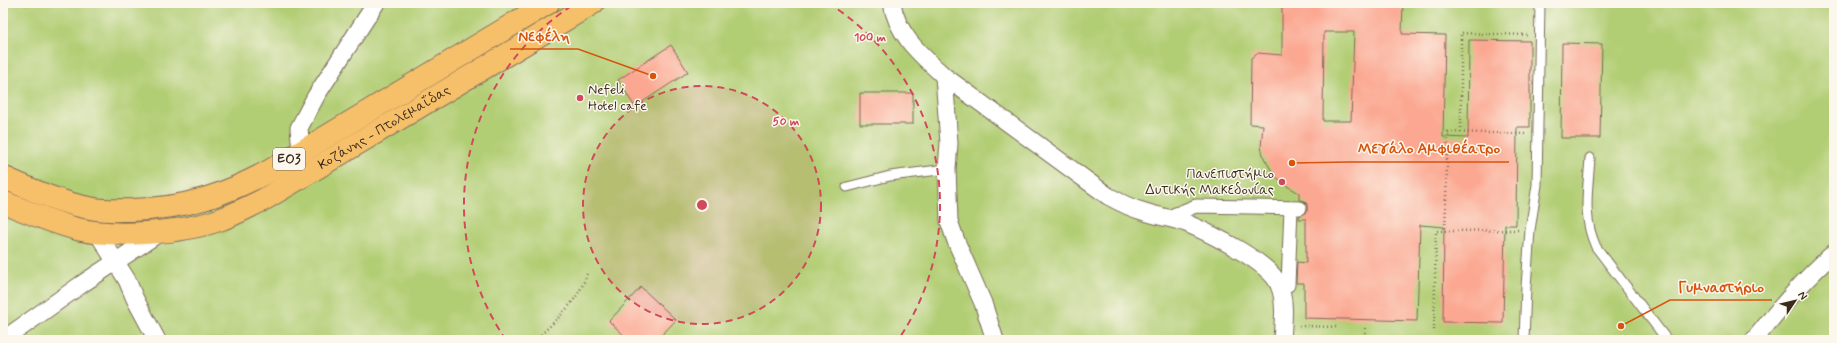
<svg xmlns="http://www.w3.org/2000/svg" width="1837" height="343" font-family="Mynerve,sans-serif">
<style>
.green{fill:#b2ce75;stroke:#767c4a}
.building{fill:#fba791;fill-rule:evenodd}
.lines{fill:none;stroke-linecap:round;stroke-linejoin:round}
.service-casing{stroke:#7b6a59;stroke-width:11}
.pedestrian-casing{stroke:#7b6a59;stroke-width:15}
.minor-casing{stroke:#7b6a59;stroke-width:19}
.primary-casing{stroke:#7b6a59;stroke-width:24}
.path{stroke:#7b6a59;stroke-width:2.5;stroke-dasharray:1 3;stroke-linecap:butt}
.service{stroke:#fff;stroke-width:9}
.pedestrian{stroke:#fff;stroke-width:13}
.minor{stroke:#fff;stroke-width:17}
.primary{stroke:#f6c06b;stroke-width:22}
.ring{fill:none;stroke:#d1495b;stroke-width:2;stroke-dasharray:7 5}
.poi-dot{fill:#d1495b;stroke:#fbf7ec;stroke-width:1.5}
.labels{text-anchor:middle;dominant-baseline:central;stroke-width:3;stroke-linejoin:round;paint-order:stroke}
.shield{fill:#fbf7ec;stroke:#75685c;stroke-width:1}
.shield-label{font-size:13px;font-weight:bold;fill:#3b2a1e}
.poi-label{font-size:14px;fill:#3b2a1e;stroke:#fbf7ec;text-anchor:start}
.street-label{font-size:14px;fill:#3b2a1e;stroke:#fbf7ec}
.centre{fill:#d1495b;stroke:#fbf7ec;stroke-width:2}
.ring-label{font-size:12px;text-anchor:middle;font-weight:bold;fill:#d1495b;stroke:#fbf7ec;stroke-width:3;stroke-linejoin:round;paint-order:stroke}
.leader{fill:none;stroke:#d7540e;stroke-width:1.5}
.callout-dot{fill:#d7540e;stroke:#fbf7ec;stroke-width:1.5}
.callout-label{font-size:15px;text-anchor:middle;font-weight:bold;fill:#d7540e;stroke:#fbf7ec;stroke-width:3;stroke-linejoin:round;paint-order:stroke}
</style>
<rect width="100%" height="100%" fill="#fbf7ec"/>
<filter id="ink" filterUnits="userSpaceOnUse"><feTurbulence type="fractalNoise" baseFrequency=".025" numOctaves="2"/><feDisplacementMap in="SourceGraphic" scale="8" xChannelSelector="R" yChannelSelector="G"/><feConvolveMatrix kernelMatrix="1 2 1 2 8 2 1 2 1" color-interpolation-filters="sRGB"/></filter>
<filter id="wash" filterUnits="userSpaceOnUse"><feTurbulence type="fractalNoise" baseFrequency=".012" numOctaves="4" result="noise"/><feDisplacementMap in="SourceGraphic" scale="16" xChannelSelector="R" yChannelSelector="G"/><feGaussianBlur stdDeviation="0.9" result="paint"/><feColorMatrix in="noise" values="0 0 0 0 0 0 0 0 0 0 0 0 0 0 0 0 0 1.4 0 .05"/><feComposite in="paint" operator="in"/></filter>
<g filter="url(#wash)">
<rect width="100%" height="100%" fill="#f3e1c6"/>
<path class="green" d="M3 3H1834V340H3Z"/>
<g id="blocks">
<path class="building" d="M1282 3H1403L1402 34 1445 35 1443 137 1468 138 1469 40 1530 41V127H1517L1516 225H1505L1503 323 1443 322 1444 227 1420 225 1417 321 1304 318V283H1296L1297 262 1306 263V219H1299V216L1307 212V204L1304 201 1299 200V193L1287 186 1275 176 1264 158 1261 147 1263 125 1250 124 1251 58 1257 53 1282 55ZM1324 32H1354L1351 121H1323Z
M1562 43 1602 44 1600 138H1561Z
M671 45 688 72 635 107 618 80Z
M860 93H913V124H860Z
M641 287 676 320 657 340H629L609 321Z"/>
</g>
</g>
<g filter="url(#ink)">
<use href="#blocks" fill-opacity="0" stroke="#7b6a59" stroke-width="1"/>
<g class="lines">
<g class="service-casing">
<path id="service" d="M1590 158C1588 190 1582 217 1596 247L1667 340
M847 187 890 176 947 169
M1524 340 1526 287 1530 230 1537 185 1540 3"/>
</g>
<g class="pedestrian-casing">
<path id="pedestrian" d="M1168 217 1196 206 1300 208
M1279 285H1288L1291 208"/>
</g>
<g class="minor-casing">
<path id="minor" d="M892 3C897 35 921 55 944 76L1108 196C1119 202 1130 208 1142 211 1156 216 1171 218 1186 223 1209 233 1270 262 1279 285 1286 301 1283 323 1282 340
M944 76 949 143 947 169 949 221 956 241 983 303 995 340
M301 151 299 128 316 96 376 3
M97 232 127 280 135 299 157 340
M3 340 82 284 162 231
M1754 340C1779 309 1804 279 1834 253"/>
</g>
<g class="primary-casing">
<g id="primary">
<path d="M3 177C32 190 63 204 95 209 107 211 120 210 132 210 186 208 223 196 271 170L548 3"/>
<path id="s1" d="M3 202C27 212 51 222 77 229 115 238 182 233 219 220 234 215 248 207 263 200L593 3"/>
</g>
</g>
<path class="path" d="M1461 132V33L1528 35
M1518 230 1445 231 1448 132 1527 134
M1299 326 1337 327
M1365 328V340
M1434 330 1436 231H1445
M535 340C556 320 578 302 587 274"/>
<use href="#service" class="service"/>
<use href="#pedestrian" class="pedestrian"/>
<use href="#minor" class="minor"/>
<use href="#primary" class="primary"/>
</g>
</g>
<circle cx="702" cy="205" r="119" fill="#d1495b" fill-opacity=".12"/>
<g class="ring">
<circle cx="702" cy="205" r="119"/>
<path d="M506 340A238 238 0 0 1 576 3M828 3A238 238 0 0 1 898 340"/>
</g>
<g class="poi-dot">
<circle cx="580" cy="98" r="4"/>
<circle cx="1282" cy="182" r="4"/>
</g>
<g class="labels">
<rect class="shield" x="273" y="148" width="32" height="22" rx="3"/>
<g class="shield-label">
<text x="289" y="159">ΕΟ3</text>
</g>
<g class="poi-label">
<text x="588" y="90">Nefeli<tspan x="588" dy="16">Hotel cafe</tspan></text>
<text x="1274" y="174" text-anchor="end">Πανεπιστήμιο<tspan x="1274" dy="16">Δυτικής Μακεδονίας</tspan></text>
</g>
<g class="street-label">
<text stroke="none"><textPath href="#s1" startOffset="412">Κοζάνης - Πτολεμαΐδας</textPath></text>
</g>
</g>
<circle cx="702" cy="205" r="6" class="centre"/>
<g class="ring-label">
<text x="870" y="41">100 m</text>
<text x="786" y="125">50 m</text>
</g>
<path class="leader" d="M653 76L578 49H510M1292 163L1350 162H1509M1621 326L1670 300H1772"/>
<g class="callout-dot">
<circle cx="653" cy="76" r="4"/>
<circle cx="1292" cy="163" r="4"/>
<circle cx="1621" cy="326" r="4"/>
</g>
<g class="callout-label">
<text x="544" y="41">Νεφέλη</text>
<text x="1429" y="153">Μεγάλο Αμφιθέατρο</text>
<text x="1721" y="292">Γυμναστήριο</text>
</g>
<rect width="1837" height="343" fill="none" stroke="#fbf7ec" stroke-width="16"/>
<g transform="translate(1795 301) rotate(55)" stroke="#fbf7ec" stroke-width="3" paint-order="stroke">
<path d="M0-3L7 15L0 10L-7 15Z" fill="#3b2a1e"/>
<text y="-6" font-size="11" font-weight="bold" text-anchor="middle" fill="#3b2a1e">N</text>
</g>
</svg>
